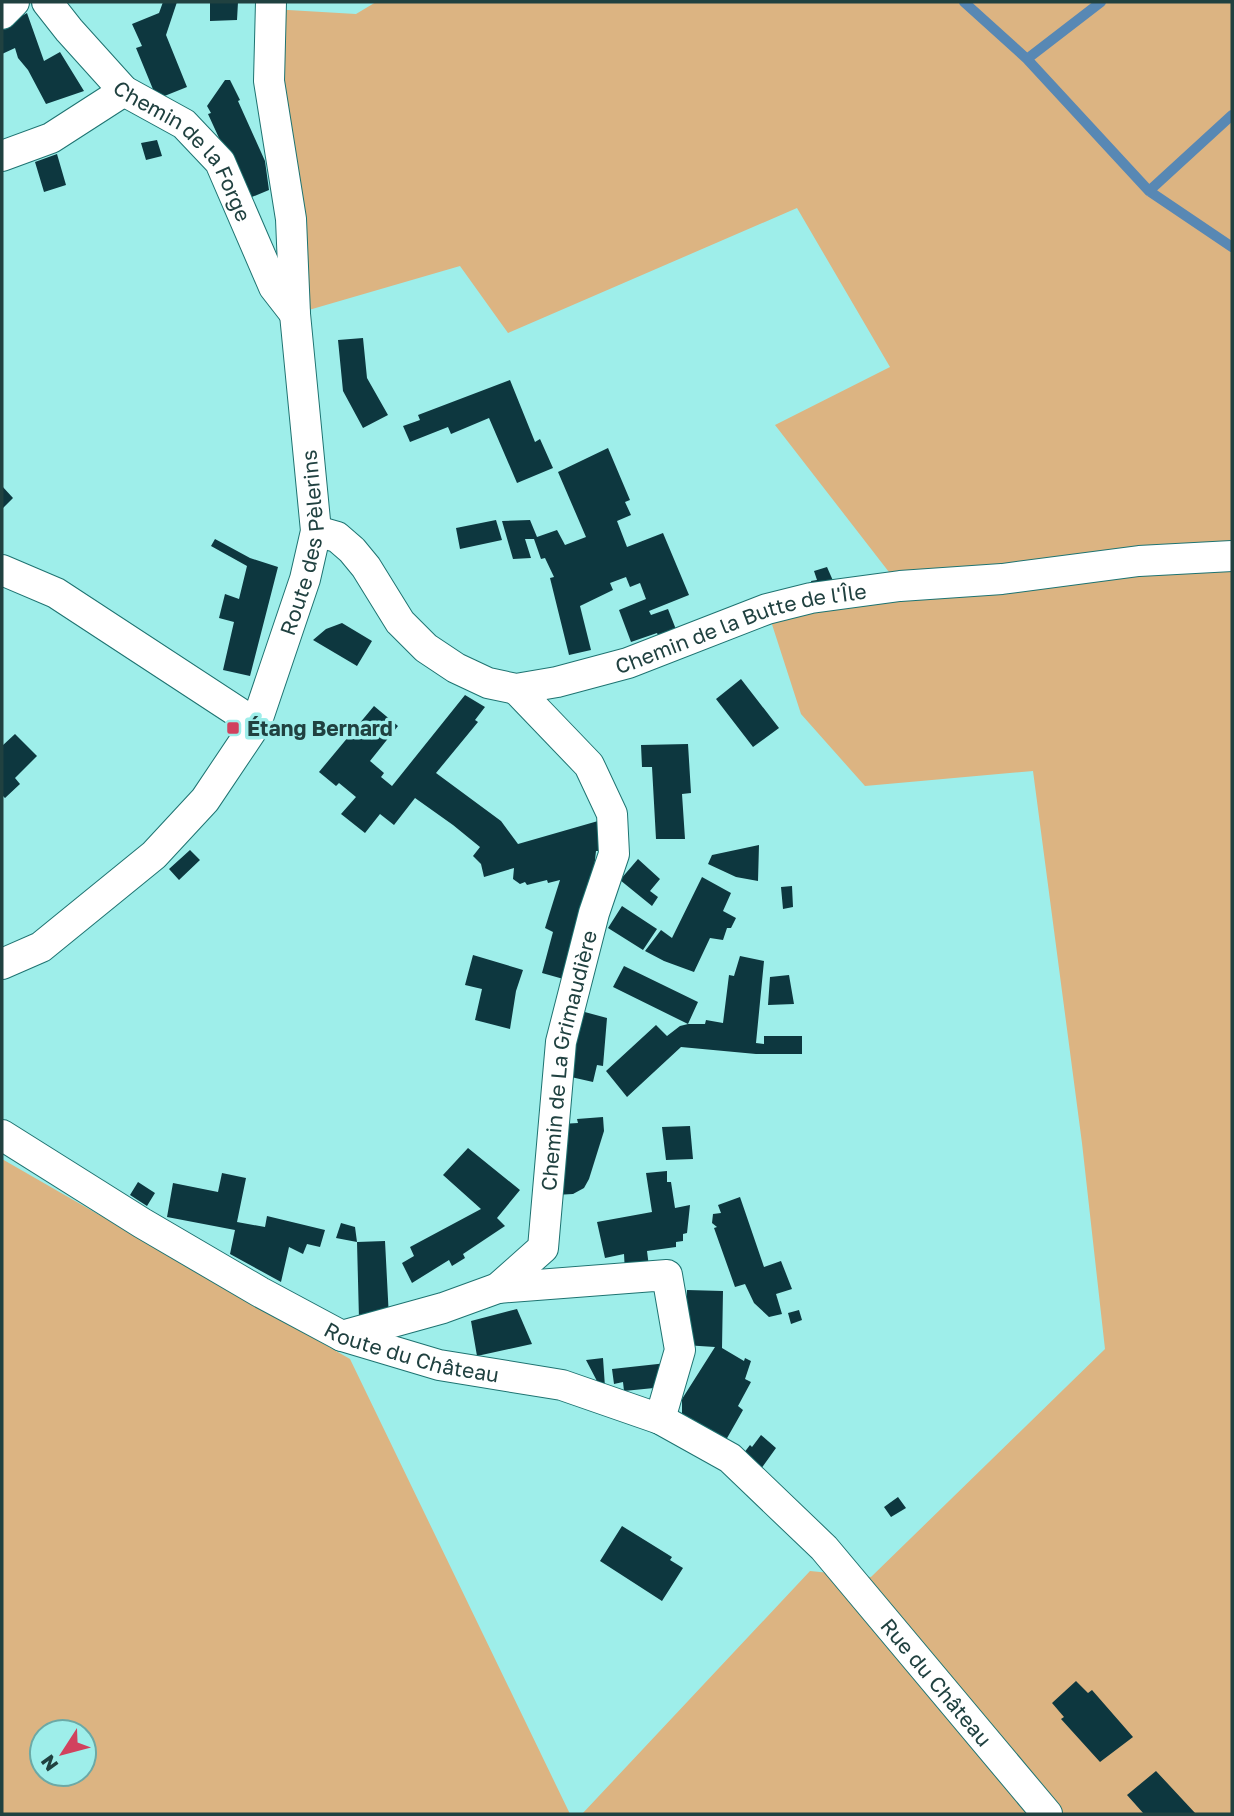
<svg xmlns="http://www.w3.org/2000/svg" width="1234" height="1816" font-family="'Golos Text',sans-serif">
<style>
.green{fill:#dcb482;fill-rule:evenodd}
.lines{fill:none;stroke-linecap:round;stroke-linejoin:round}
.stream{stroke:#5888b4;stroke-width:10}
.building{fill:#0d373f}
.street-casing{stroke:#1e7371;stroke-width:32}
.street{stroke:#fff;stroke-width:30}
.poi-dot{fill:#d1415e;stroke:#9eeeea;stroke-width:2.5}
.labels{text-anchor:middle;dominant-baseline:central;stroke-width:7;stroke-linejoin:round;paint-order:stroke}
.street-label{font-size:21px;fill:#204140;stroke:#9eeeea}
.poi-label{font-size:21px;font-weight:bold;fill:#204140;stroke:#9eeeea;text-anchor:start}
</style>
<rect width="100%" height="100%" fill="#9eeeea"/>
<path class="green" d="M376 2H1232V1814H582L810 1571 871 1577 1105 1349 1082 1143 1033 771 865 786 801 714 767 609 899 585 775 425 890 367 797 208 508 333 460 266 295 314 271 9 356 14Z
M2 1159 350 1359 570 1814H2ZM42 1732H84V1774H42Z"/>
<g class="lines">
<path class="stream" d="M964 2 1027 59 1149 191 1232 247
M1027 59 1101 2
M1149 191 1232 115"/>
</g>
<path class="building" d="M163 2H177L166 35 187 87 157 99 136 48 142 46 132 24 159 13Z
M210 2H238L237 20 210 21Z
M27 13 44 61 60 52 84 91 46 104 28 70 18 58 15 48 2 54V27Z
M225 80H230L240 100 238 101 265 161 269 190 247 199 208 114 211 113 207 106Z
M157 140 162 156 146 160 141 143Z
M57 154 66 185 44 192 35 162Z
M363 338 367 378 388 415 363 428 343 391 338 340Z
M510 380 535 442 540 439 553 468 517 483 489 418 451 434 448 427 410 442 403 426 420 420 418 415Z
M608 448 630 500 625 502 631 515 617 521 627 547 663 533 689 595 649 611 651 615 668 609 677 632 659 638 657 633 631 642 619 610 646 599 640 583 630 587 626 577 610 583 613 590 580 606 591 650 569 655 550 578 554 577 545 558 541 559 534 539H525L531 558 513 559 502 521 530 520 537 537 557 530 565 545 586 537 558 472Z
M2 486 13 498 2 509Z
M496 520 502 540 460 549 456 528Z
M215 539 250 558 278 567 250 676 223 670 234 622 219 618 225 594 239 599 247 566 211 546Z
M827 567 834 583 813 589 811 581 817 580 814 571Z
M342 623 372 641 357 666 313 640 326 629Z
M741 679 779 728 753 747 716 699Z
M465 695 485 707 475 720 478 722 436 773 501 821 518 844 598 821 601 851H596L592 887 567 980 542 973 553 932 545 928 560 880 548 883 547 880 527 885 525 882 520 884 513 879 514 868 484 877 481 864 473 856 480 847 453 825 415 798 394 825 380 814 365 833 341 814 356 797 339 783 336 786 319 772 374 706 398 726 370 761 384 773 381 777 392 786Z
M15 734 37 756 15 778 20 784 5 798 2 795V746Z
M688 744 691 793 682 794 685 839H656L652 767H642L641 745Z
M759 845 758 881 736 877 708 864 712 855Z
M190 850 200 860 179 880 169 869Z
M638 859 660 879 650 891 658 897 652 906 620 880Z
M702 877 731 893 723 911 736 918 731 928H727L723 940 710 938 694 972 664 961 645 951 661 930 672 938Z
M792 886 793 907 783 909 781 887Z
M622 906 657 929 643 950 608 928Z
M473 955 523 970 516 991 510 1029 475 1020 482 989 465 985Z
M740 956 764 961 756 1043 764 1044V1036H802V1054H756L681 1047 627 1097 606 1071 656 1025 667 1036 680 1026 688 1024 613 987 624 966 698 1002 688 1024H705L706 1020 723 1023 729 975 734 976Z
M789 975 794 1004 768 1005 770 977Z
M581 1011 607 1018 603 1066 597 1065 593 1082 571 1077Z
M603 1117 604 1131 589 1179 584 1188 573 1194 555 1195 561 1124 578 1123 577 1119Z
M690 1126 693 1159 666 1160 662 1127Z
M468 1148 520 1190 497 1218 505 1226 463 1254 465 1258 452 1266 449 1260 412 1283 402 1263 414 1256 410 1247 481 1209 443 1175Z
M667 1171V1182H671L675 1208 690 1205 687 1233 683 1234V1241L676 1242V1247L647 1251 649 1267 625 1272 624 1254 605 1258 597 1222 652 1212 646 1173Z
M222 1173 246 1178 237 1222 265 1227 267 1216 325 1230 320 1247 307 1244 303 1254 289 1247 281 1282 230 1254 235 1230 167 1217 173 1183 218 1192Z
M138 1182 155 1193 147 1206 130 1195Z
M740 1197 764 1267 781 1261 792 1289 776 1294 782 1314 769 1317 754 1303 745 1284 735 1287 714 1228 717 1227 712 1223 713 1214 721 1213 718 1205Z
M341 1223 355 1227 357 1242 336 1238Z
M385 1241 389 1318 359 1319 357 1242Z
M687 1290 723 1291 722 1348 744 1361 745 1358 751 1361 745 1379 751 1382 738 1406 743 1410 722 1447 682 1423V1399L715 1347 684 1345Z
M517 1309 532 1344 477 1356 471 1321Z
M799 1310 802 1320 791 1324 788 1313Z
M603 1358 605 1387 598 1383 586 1360Z
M667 1363 664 1387 624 1391 623 1382 614 1384 612 1369Z
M761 1435 776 1448 758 1473 740 1458 750 1445 752 1447Z
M898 1497 906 1508 891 1517 884 1507Z
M622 1526 672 1557 670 1560 683 1568 662 1601 600 1561Z
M1076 1681 1088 1693 1092 1690 1133 1737 1100 1762 1061 1719 1064 1717 1052 1703Z
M1156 1771 1196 1814H1144L1127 1795Z"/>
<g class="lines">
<g class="street-casing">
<g id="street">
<path id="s1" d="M47 2 69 30 124 91 184 124 220 162 274 287 295 314"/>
<path d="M2 14 14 2"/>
<path d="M2 156 51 138 124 91"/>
<path id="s2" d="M316 531 337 537 352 550 366 567 400 622 426 648 456 668 488 683 516 689 557 682 628 663 767 609 811 598 900 586 1002 579 1139 561 1232 556"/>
<path d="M2 570 56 593 256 724"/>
<path id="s3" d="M2 964 41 947 154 855 205 800 256 724 305 579 316 531 295 314 291 219 269 81 271 2"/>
<path id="s4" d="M2 1135 142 1223 260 1292 342 1336 439 1365 562 1385 660 1419 730 1458 824 1548 1047 1814"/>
<path d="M498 1288 667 1275 680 1350 660 1419"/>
<path id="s5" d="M342 1336 443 1308 498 1288 543 1248 561 1042 594 913 614 854 612 814 589 765 516 689"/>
</g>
</g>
<use href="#street" class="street"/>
</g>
<rect class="poi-dot" x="226" y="721" width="14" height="14" rx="3.5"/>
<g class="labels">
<g class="street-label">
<text stroke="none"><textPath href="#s1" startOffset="205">Chemin de la Forge</textPath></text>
<text stroke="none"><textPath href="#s3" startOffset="544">Route des Pèlerins</textPath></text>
<text stroke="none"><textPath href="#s2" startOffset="499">Chemin de la Butte de l'Île</textPath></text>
<text stroke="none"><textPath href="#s5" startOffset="413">Chemin de La Grimaudière</textPath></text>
<text stroke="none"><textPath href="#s4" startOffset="467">Route du Château</textPath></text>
<text stroke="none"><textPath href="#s4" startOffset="1110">Rue du Château</textPath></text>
</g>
<g class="poi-label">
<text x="247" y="728">Étang Bernard</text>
</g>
</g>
<rect width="1234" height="1816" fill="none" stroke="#204140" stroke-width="7"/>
<g transform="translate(63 1753) rotate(234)"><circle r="33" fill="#9eeeea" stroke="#6ca9a6" stroke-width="2"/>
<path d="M0-5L12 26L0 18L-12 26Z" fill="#d1415e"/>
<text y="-10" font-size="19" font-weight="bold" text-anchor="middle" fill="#204140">N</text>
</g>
</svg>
